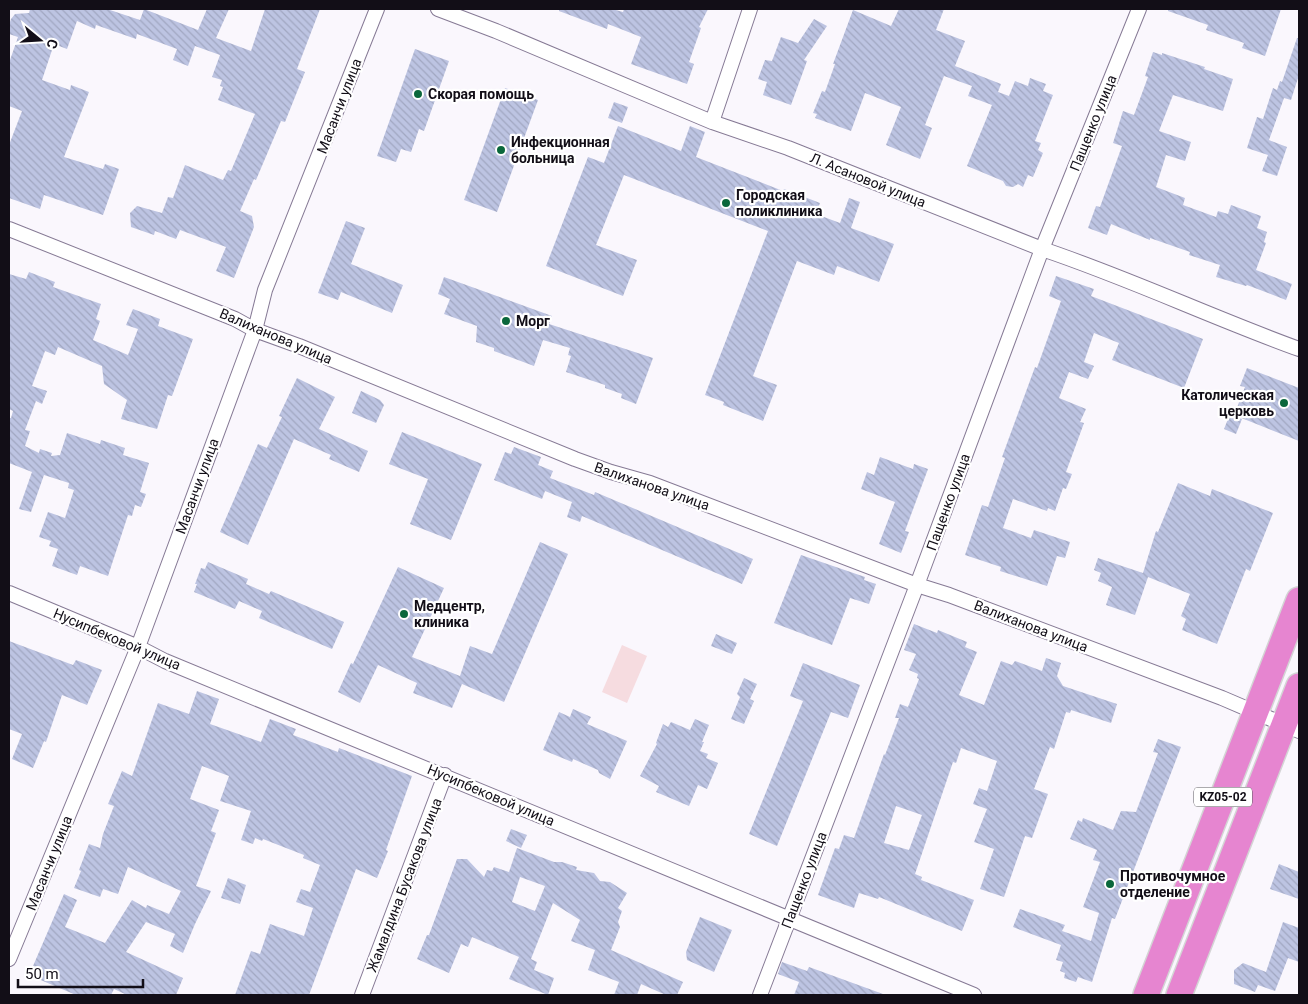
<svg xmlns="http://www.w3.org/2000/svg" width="1308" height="1004" font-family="Roboto,sans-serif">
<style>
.green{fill:#f6dce0}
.building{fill:url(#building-back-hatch);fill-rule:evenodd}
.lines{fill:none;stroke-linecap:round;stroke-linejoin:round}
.street-casing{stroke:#867a95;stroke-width:16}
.highway-casing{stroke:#d4d4d5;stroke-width:28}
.street{stroke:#fff;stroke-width:14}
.highway{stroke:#e685d0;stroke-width:25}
.poi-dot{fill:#0a673b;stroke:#fff;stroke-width:2}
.labels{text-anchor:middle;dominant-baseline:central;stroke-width:4.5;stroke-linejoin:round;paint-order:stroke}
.shield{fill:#fff;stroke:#59565d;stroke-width:1}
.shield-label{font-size:12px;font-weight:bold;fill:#120e17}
.poi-label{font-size:14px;font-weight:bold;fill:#120e17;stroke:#fff;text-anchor:start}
.street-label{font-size:14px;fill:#120e17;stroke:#fff}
</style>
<defs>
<pattern id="building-back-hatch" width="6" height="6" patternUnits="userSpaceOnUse" patternTransform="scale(1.25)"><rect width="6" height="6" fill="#bdc4e2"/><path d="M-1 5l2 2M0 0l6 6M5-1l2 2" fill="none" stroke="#a1a7c1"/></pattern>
</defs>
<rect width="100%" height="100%" fill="#faf7fd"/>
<path class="green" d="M622 645 647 656 627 703 602 692Z"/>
<path class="building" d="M30 9H107L140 20 144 9 198 30 207 9H229L216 38 251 51 265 9H320L297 69 305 72 285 122 281 121 256 180 254 179 240 211 252 216 254 227 234 278 216 271 226 247 180 230 176 239 155 231 154 235 131 227 130 213 137 206 162 213 168 197 173 198 185 165 223 180 228 170 231 171 255 114 218 100 223 87 220 86 222 80 212 77 220 55 195 46 188 66 173 60 177 49 137 34 136 39 96 25 95 29 77 21 67 49 54 44 42 80 70 90 71 85 89 92 64 157 103 169 105 164 119 169 103 215 44 195 40 209 9 198V145L22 111 9 106V63L18 37 9 34V25L11 19 15 14 29 13Z
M559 9H612L623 12 624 9H708L699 27 701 28 689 62 694 64 687 84 631 64 641 37 608 24 607 29 559 11Z
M899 9H944L936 30 965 41 955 66 1001 84 998 92 1009 96 1015 81 1028 86 1030 78 1046 84 1043 91 1053 95 1035 141 1041 143 1038 150 1043 153 1033 177 1028 175 1023 187 1018 184 1013 187 1006 186 1003 181 967 166 992 105 968 96 972 86 944 76 925 125 932 128 920 159 886 145 901 107 865 93 851 131 815 118 817 114 813 113 822 91 825 92 835 64H833L853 10 891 26Z
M1168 9H1281L1265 56 1242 48 1244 43 1206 30 1208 25 1168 11Z
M814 19 827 26 804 60 807 61 791 105 763 95 767 82 758 79 765 60 772 61 781 37 798 43Z
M1297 38H1299V75L1291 100 1284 98 1269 140 1287 147 1277 176 1262 171 1268 155 1247 148 1257 117 1263 119 1273 88 1277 90 1280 81 1282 82Z
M415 49 449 61 424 131 419 129 411 152 401 149 396 162 377 156Z
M1153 52 1162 55V53L1205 67 1204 69 1233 79 1223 111 1173 95 1159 131 1191 142 1185 161 1166 155 1156 187 1185 198 1183 205 1216 217 1218 211 1228 214 1231 205 1261 216 1257 228 1267 232 1264 242 1266 243 1256 270 1292 284 1286 300 1247 285 1246 286 1216 277 1220 265 1189 255 1190 252 1150 238V240L1111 224 1107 235 1088 228 1096 206 1100 207 1122 146 1113 143 1123 111 1134 115 1148 77 1145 76Z
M505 88 538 100 497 212 464 200Z
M614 102 628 107 622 123 608 118Z
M618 126 681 151 690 126 705 132 696 157 783 191 784 189 820 203 816 214 840 223 849 198 860 202 851 228 894 244 879 282 837 266 834 275 797 261 753 376 777 385 763 421 723 405 724 402 705 395 768 231 624 175 596 245 637 260 623 296 546 266 588 157 604 163Z
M346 221 365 228 351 264 403 285 392 313 341 292 338 300 318 293Z
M29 272 55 282 53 287 101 304 96 319 100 321 93 340 128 355 138 329 126 325 133 309 160 319 158 326 193 339 172 396 168 395 157 429 121 419 127 400 104 384 102 366 58 347 55 355 45 351 32 386 47 391 42 404 36 401 25 430 30 431 25 446 39 453 40 449 52 453 51 456 60 455 67 433 100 444 101 440 125 448 123 455 149 463 140 492 146 494 141 507 135 505 132 516 128 515 108 576 80 566 77 575 52 566 58 549 49 546 51 541 39 537 48 512 65 518 74 490 68 488 69 483 44 475 31 512 19 509 32 472 9 463V418H11L13 411 9 409V274L26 279Z
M1056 276 1094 289 1091 296 1203 339 1184 388 1112 360 1119 343 1094 333 1084 362 1094 366 1088 379 1069 372 1059 398 1086 409 1080 422 1084 423 1066 472 1072 474 1066 489 1063 488 1055 511 1048 508 1047 511 1013 499 1003 528 1031 538 1034 530 1070 542 1065 558 1057 556 1047 586 1000 571 1001 567 965 555 982 505 988 507 1005 458 1002 457 1035 367 1037 368 1061 301 1049 296Z
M444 277 552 316 549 324 653 358 636 404 621 398 622 394 605 388V385L566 372 571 356 568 355 570 348 543 340 534 366 494 351V348L476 342 477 326 444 314 450 299 438 294Z
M1247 368 1299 388V441L1234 415 1245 387 1240 386Z
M297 378 335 397 319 429 368 451 359 472 329 459 331 455 294 439 248 545 220 532 258 444 267 448 282 417 279 416Z
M361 391 380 400 384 405 376 423 352 413Z
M1230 414 1242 419 1236 434 1224 429Z
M402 432 482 464 451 540 410 524 428 479 389 464Z
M514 447 541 457 538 465 553 471 550 478 594 495 595 492 753 559 742 584 582 516 580 522 567 517 572 502 545 491 542 499 494 480 505 452 511 454Z
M880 457 913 469 914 464 928 469 905 531 909 532 901 553 879 544 895 502 861 489 867 472 874 475Z
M1178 483 1210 496 1212 489 1273 513 1250 571 1246 569 1217 644 1182 630 1186 619 1181 616 1190 594 1148 577 1135 615 1106 605 1112 587 1098 581 1101 573 1094 570 1098 558 1143 573 1156 531 1158 532Z
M540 542 568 554 504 702 462 684 452 708 413 693 417 683 378 665 360 703 338 692 351 663 353 664 398 567 444 588 412 657 460 676 470 646 492 654Z
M801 555 865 577 864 580 876 584 869 604 850 598 832 645 774 623Z
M208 562 248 579 246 584 269 594 271 591 344 622 332 649 259 618 262 611 239 601 235 609 194 592 197 584H195L201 568 205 569Z
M914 624 937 633 938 630 967 642 965 647 977 652 959 695 984 705 1001 661 1012 665 1015 661 1042 671 1046 658 1061 663 1057 676 1063 686 1117 704 1111 723 1071 710 1070 713 1066 712 1054 749 1050 747 1034 789 1048 794 1032 838 1025 836 1004 897 980 889 994 849 974 842 987 809 973 804 979 788 987 791 997 761 961 748 956 763 953 762 915 874 922 877 921 880 974 900 962 931 879 897 878 899 859 893 854 908 818 895 835 848 839 849 844 835 854 838 884 754 885 755 899 718H895L900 704 908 707 919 679 917 678 918 674 909 670 916 654 904 650ZM896 806 922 815 909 850 884 843Z
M716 634 737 643 732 654 711 646Z
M9 641 73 665 76 660 102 670 87 705 62 695 46 742 44 741 33 768 12 759 22 734 9 729Z
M803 663 860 685 848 718 831 712 777 846 749 834 803 701 790 696Z
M744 678 757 684 750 699 754 701 744 724 731 719 740 697 737 694Z
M197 691 219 699 210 724 261 742 270 719 296 729 293 735 338 752 339 748 412 776 386 850 388 851 377 878 356 869 309 995H235L251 951 260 954 270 924 304 936 313 908 296 902 301 889 310 892 320 865 303 858 304 855 263 839 262 841 255 838 253 844 241 840 251 811 220 801 229 776 202 766 190 799 219 810 211 831 216 833 196 886 211 891 195 924 183 953 170 946 175 934 146 922 126 952 183 978 176 995H127L114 989 111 995H76L36 978 37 977 30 973 64 894 77 900 65 927 105 943 132 900 146 908 147 905 169 914 181 891 128 867 118 894 103 889 100 897 74 888 81 871 79 870 89 844 100 848 103 834 114 806 108 804 122 771 132 776 158 703 189 714Z
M573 709 591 717 587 724 627 741 610 779 599 773 598 770 573 759 572 762 543 750 559 712 570 717Z
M695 719 709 725 702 742H704L700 751 708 754 706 758 718 763 707 789 698 785 689 806 656 792 659 786 640 776 657 744 656 743 663 724 668 727 671 722 690 730Z
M1158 739 1181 747 1115 919 1112 918 1092 982 1078 977 1076 982 1064 978 1065 973 1060 971 1063 962 1056 960 1061 945 1013 927 1020 909 1065 925 1062 931 1091 941 1099 913 1083 907 1100 862 1093 860 1097 850 1070 839 1078 820 1082 822 1083 818 1113 830 1121 811 1136 812 1158 753 1153 752Z
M511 829 527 835 521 848 506 841Z
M517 848 554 862H562L577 867 576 870 594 873 600 881 610 882 627 893 618 908 622 911 618 922 620 927 611 950 683 982 677 995H666L641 984 637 995H614L619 982 588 970 595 950 571 941 580 920 553 903 531 959 537 962 534 970 554 978 548 995 509 979 519 957 472 937 468 947 461 944 449 973 417 959 427 935H429L457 859H467L484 877 487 870 492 871 494 867 509 872ZM520 877 545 886 535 911 512 902Z
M1279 864 1299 872V899L1270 889Z
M228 878 246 885 240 904 221 898Z
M700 917 732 930 714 972 687 960 686 952Z
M1283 922 1299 928V962L1288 958 1275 991 1258 985 1255 992 1234 984V970L1243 963 1266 972Z
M782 962 807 971 809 967 883 994V995H794L799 982 778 974Z"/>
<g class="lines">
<g class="street-casing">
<path id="street" d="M438 9 496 31 712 122 788 148 1042 249C1129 278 1213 318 1299 349
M712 122 750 9
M9 229 235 319 255 330 299 346 575 459 611 472 650 483 917 585 949 595 1222 698 1299 731
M9 593 138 647 165 661 974 995
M9 959 138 647 255 330 265 290 377 9
M362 995 445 775
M760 995 917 585 1042 249 1139 9"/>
</g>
<g class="highway-casing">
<path id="highway" d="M1146 995 1299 600
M1179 995 1299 686"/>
</g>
<use href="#street" class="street"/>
<use href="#highway" class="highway"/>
</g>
<g class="poi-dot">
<circle cx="418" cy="94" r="5"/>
<circle cx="501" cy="150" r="5"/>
<circle cx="726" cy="203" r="5"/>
<circle cx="506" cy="321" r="5"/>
<circle cx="1284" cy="403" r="5"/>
<circle cx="404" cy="614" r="5"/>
<circle cx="1110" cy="884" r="5"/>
</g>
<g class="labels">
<rect class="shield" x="1194" y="787.5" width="58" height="19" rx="4"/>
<g class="shield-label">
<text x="1223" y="797">KZ05-02</text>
</g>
<g class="poi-label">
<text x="428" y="94">Скорая помощь</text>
<text x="511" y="142">Инфекционная<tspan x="511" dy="16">больница</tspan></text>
<text x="736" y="195">Городская<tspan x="736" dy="16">поликлиника</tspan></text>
<text x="516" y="321">Морг</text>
<text x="1274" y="395" text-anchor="end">Католическая<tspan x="1274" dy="16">церковь</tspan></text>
<text x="414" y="606">Медцентр,<tspan x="414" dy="16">клиника</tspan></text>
<text x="1120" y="876">Противочумное<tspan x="1120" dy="16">отделение</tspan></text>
</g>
<g class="street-label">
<text transform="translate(339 106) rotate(-69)">Масанчи улица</text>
<text transform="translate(1093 123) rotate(-68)">Пащенко улица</text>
<text transform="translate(868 180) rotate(22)">Л. Асановой улица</text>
<text transform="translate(276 336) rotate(23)">Валиханова улица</text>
<text transform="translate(197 486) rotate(-70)">Масанчи улица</text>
<text transform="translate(652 486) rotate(19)">Валиханова улица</text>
<text transform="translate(948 502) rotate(-70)">Пащенко улица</text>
<text transform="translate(1031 626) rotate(21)">Валиханова улица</text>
<text transform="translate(117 639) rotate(23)">Нусипбековой улица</text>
<text transform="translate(491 795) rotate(23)">Нусипбековой улица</text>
<text transform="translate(49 863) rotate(-68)">Масанчи улица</text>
<text transform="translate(804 880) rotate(-69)">Пащенко улица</text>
<text transform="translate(404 885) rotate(-69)">Жамалдина Бусакова улица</text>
</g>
</g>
<rect width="1308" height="1004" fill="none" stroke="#120e17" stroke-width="20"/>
<g transform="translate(40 40) rotate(108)" stroke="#ffffff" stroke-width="4" paint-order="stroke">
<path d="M0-4L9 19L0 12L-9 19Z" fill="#120e17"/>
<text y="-8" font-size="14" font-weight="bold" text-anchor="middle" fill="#120e17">С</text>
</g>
<path d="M18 979v8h125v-8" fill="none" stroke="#120e17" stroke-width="2.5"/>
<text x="25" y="979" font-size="15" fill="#120e17" stroke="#ffffff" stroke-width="4" paint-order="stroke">50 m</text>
</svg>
